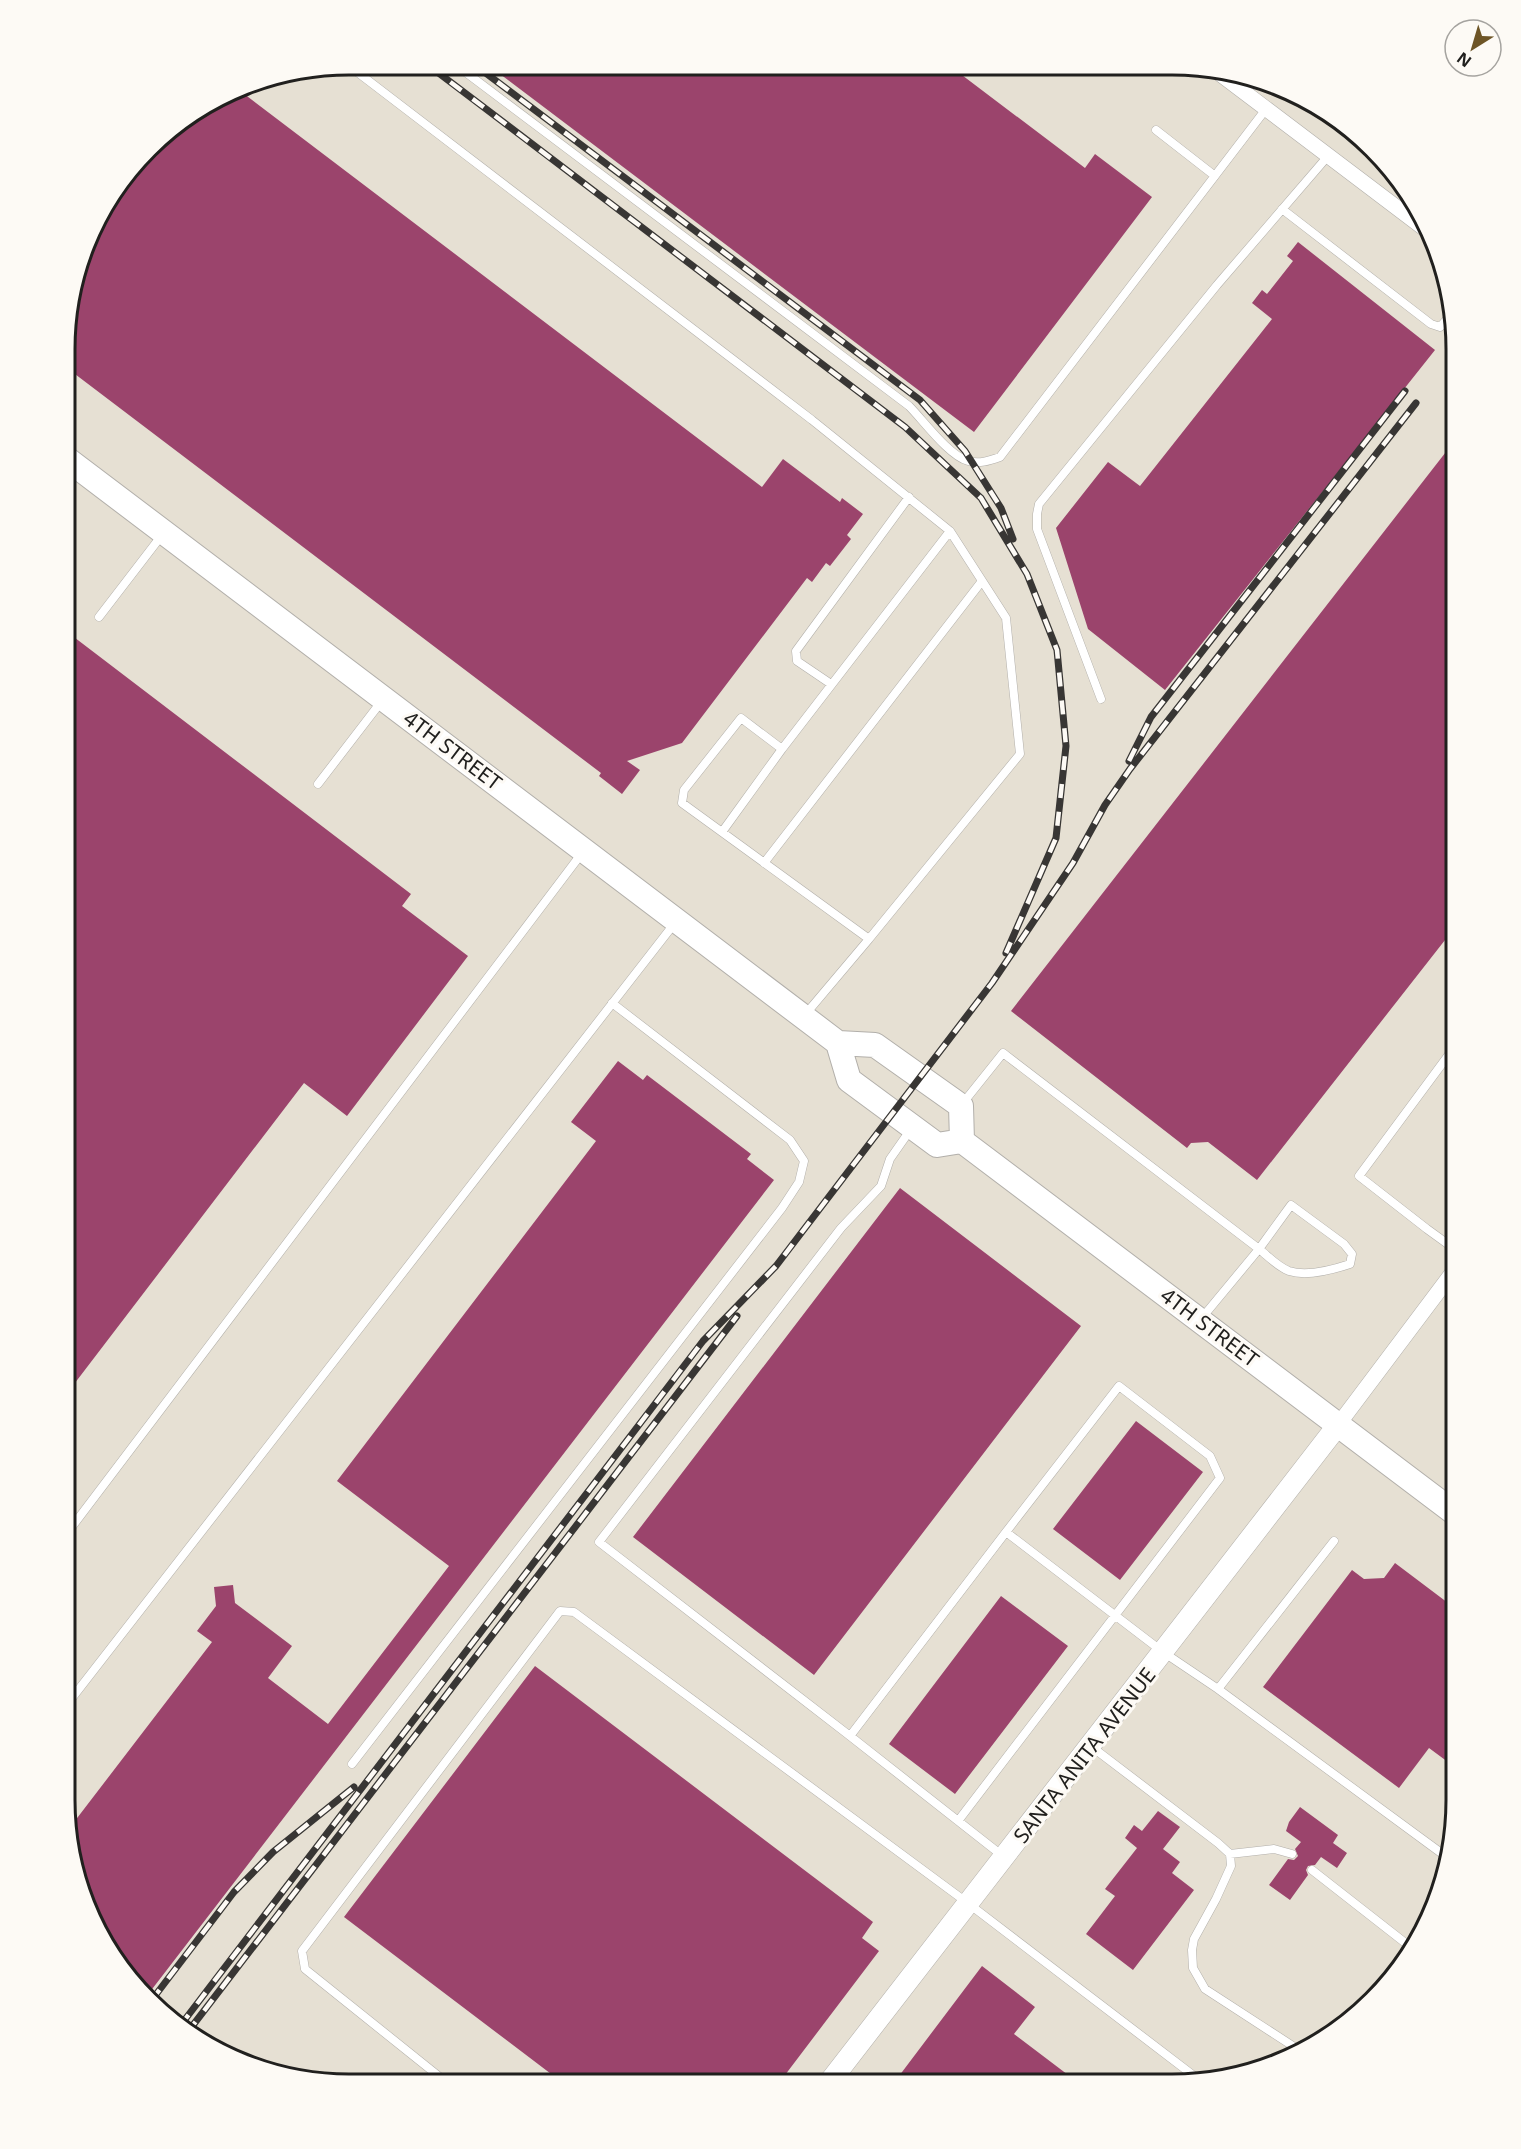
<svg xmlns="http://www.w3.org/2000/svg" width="1521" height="2149" font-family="'Noto Sans',sans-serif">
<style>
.built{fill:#e6e0d3}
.building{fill:#9b446c}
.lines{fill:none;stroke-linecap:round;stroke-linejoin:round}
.lane-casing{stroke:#b2afaa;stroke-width:9}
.street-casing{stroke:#b2afaa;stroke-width:16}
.secondary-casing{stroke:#b2afaa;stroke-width:22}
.primary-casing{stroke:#b2afaa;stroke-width:26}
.lane{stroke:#fff;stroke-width:8}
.street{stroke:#fff;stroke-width:15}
.secondary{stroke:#fff;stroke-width:21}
.primary{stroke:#fff;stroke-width:24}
.rail-casing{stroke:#383634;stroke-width:7}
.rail{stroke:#fdfaf5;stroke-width:4.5;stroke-dasharray:14;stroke-linecap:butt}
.labels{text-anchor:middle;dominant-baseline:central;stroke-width:6;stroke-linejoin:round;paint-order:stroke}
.street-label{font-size:21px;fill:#21201e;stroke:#fdfaf5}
.rim{fill:none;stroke:#21201e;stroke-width:3}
</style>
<rect width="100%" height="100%" fill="#f0ede7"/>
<path class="built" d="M349 65 1209 67 1280 86 1345 123 1427 224 1456 349V1819L1441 1892 1408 1958 1359 2014 1297 2055 1172 2084 312 2082 191 2036 135 1987 94 1925 65 1800 67 312 102 207 162 135 257 80Z"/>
<path class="building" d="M488 65 950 66 1085 168 1095 154 1152 197 974 432Z
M239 90 762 487 783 459 840 502 842 498 863 514 847 535 851 539 830 566 826 563 812 582 807 578 682 743 627 761 640 770 622 794 599 776 601 773 67 368V312L102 207 162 135Z
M1298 242 1435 350 1165 690 1088 629 1056 528 1108 462 1140 486 1272 319 1252 303 1262 290 1267 294 1293 261 1287 256Z
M1456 439V926L1257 1180 1208 1142 1191 1143 1187 1148 1011 1011Z
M66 631 411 894 402 906 468 956 347 1116 304 1083 65 1396Z
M618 1061 643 1080 647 1075 751 1154 747 1159 774 1180 146 1997 135 1987 94 1925 71 1826 212 1642 197 1631 216 1606 214 1587 233 1585 235 1603 292 1646 268 1678 328 1724 449 1566 337 1481 596 1141 571 1122Z
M900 1188 1081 1326 814 1675 633 1537Z
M1136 1421 1203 1472 1120 1580 1053 1529Z
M1395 1563 1456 1609V1768L1429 1748 1399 1788 1263 1687 1352 1570 1364 1579 1384 1578Z
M1001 1596 1068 1646 955 1794 889 1744Z
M535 1666 873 1922 862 1938 879 1951 779 2083H563L344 1917Z
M1300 1807 1338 1835 1333 1843 1347 1853 1337 1868 1321 1857 1315 1865 1308 1866 1306 1870 1308 1875 1290 1900 1269 1885 1288 1859 1294 1860 1298 1856 1295 1849 1301 1842 1286 1831 1289 1822Z
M1158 1811 1180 1827 1163 1849 1180 1862 1172 1873 1194 1890 1133 1970 1086 1934 1115 1896 1105 1889 1137 1848 1125 1838 1134 1825 1142 1831Z
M982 1966 1035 2007 1014 2034 1080 2084H893Z"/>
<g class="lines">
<g class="lane-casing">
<path id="lane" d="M348 65 812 420 950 531
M456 65 909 406C923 420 949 456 968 461 979 464 989 461 1000 457L1266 109
M1156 130 1215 176
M1282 209 1431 324 1440 327 1449 317
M99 617 162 535
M831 684 797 661 796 651 909 497
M1101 699 1037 529V514L1039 504 1217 285 1328 156
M318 784 381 702
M722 832 782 749
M764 863 982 581
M804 1016 869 939 682 803 684 790 741 718 782 749 950 531 1006 618 1020 754 869 939
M963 1103 1003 1053 1259 1249 1201 1319
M1291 1205 1344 1244 1352 1254 1350 1264C1332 1270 1307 1277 1289 1271 1278 1267 1268 1256 1259 1249Z
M1456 1250 1427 1229 1359 1176 1456 1045
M65 1536 582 853
M1334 1541 1218 1689 1448 1858
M65 1707 674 924
M850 1736 599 1542 841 1228 881 1186 890 1159 911 1129
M1092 1747 1218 1843 1230 1854
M352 1764 782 1208 799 1182 804 1161 790 1140 612 1003
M958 1821 1220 1478 1210 1456 1119 1386 1006 1532
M1292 1854 1274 1849 1230 1854 1231 1866 1216 1899 1194 1939 1192 1950 1193 1968 1205 1989 1302 2052
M1004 1857 850 1736 1006 1532 1163 1652 1218 1689
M1312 1870 1413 1949
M446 2082 305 1969 302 1951 560 1611 574 1612 969 1904 1198 2079"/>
</g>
<g class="street-casing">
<path id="street" d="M1211 67 1429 232
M1338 1425 1456 1268"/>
</g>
<g class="secondary-casing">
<path id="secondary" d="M828 2084 1338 1425"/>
</g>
<g class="primary-casing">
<path id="primary" d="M67 459 838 1043 875 1045 961 1106 962 1141
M838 1043 849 1080 937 1145 962 1141 1456 1514"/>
</g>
<use href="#lane" class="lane"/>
<use href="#street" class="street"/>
<use href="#secondary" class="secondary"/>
<use href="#primary" class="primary"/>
<g class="rail-casing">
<path id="rail" d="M428 65 905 427 981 498 1027 574 1057 650 1066 746 1056 838 1006 953
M475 65 920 400 965 451 1001 508 1013 539
M1129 761 1151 717 1405 391
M151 2001 234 1892 273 1852 354 1787
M180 2026 703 1341 776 1266 992 983 1073 863 1105 805 1130 769 1416 403
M187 2033 737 1316"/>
</g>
<use href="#rail" class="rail"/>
</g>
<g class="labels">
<g class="street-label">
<text transform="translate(453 750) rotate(37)">4TH STREET</text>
<text transform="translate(1210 1327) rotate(37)">4TH STREET</text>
<text transform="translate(1084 1755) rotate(-52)">SANTA ANITA AVENUE</text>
</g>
</g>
<path d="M0 0H1521V2149H0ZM349 75H1172A274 274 0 0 1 1446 349V1800A274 274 0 0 1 1172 2074H349A274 274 0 0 1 75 1800V349A274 274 0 0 1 349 75Z" fill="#fdfaf5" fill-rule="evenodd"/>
<path class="rim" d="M349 75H1172A274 274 0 0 1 1446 349V1800A274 274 0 0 1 1172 2074H349A274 274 0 0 1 75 1800V349A274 274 0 0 1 349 75Z"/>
<g transform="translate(1473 48) rotate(217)"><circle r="28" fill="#fdfaf5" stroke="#a5a39f" stroke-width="1.5"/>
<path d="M0-4.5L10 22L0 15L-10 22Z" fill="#6e5526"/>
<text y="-9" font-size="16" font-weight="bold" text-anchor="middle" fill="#21201e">N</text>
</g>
</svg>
